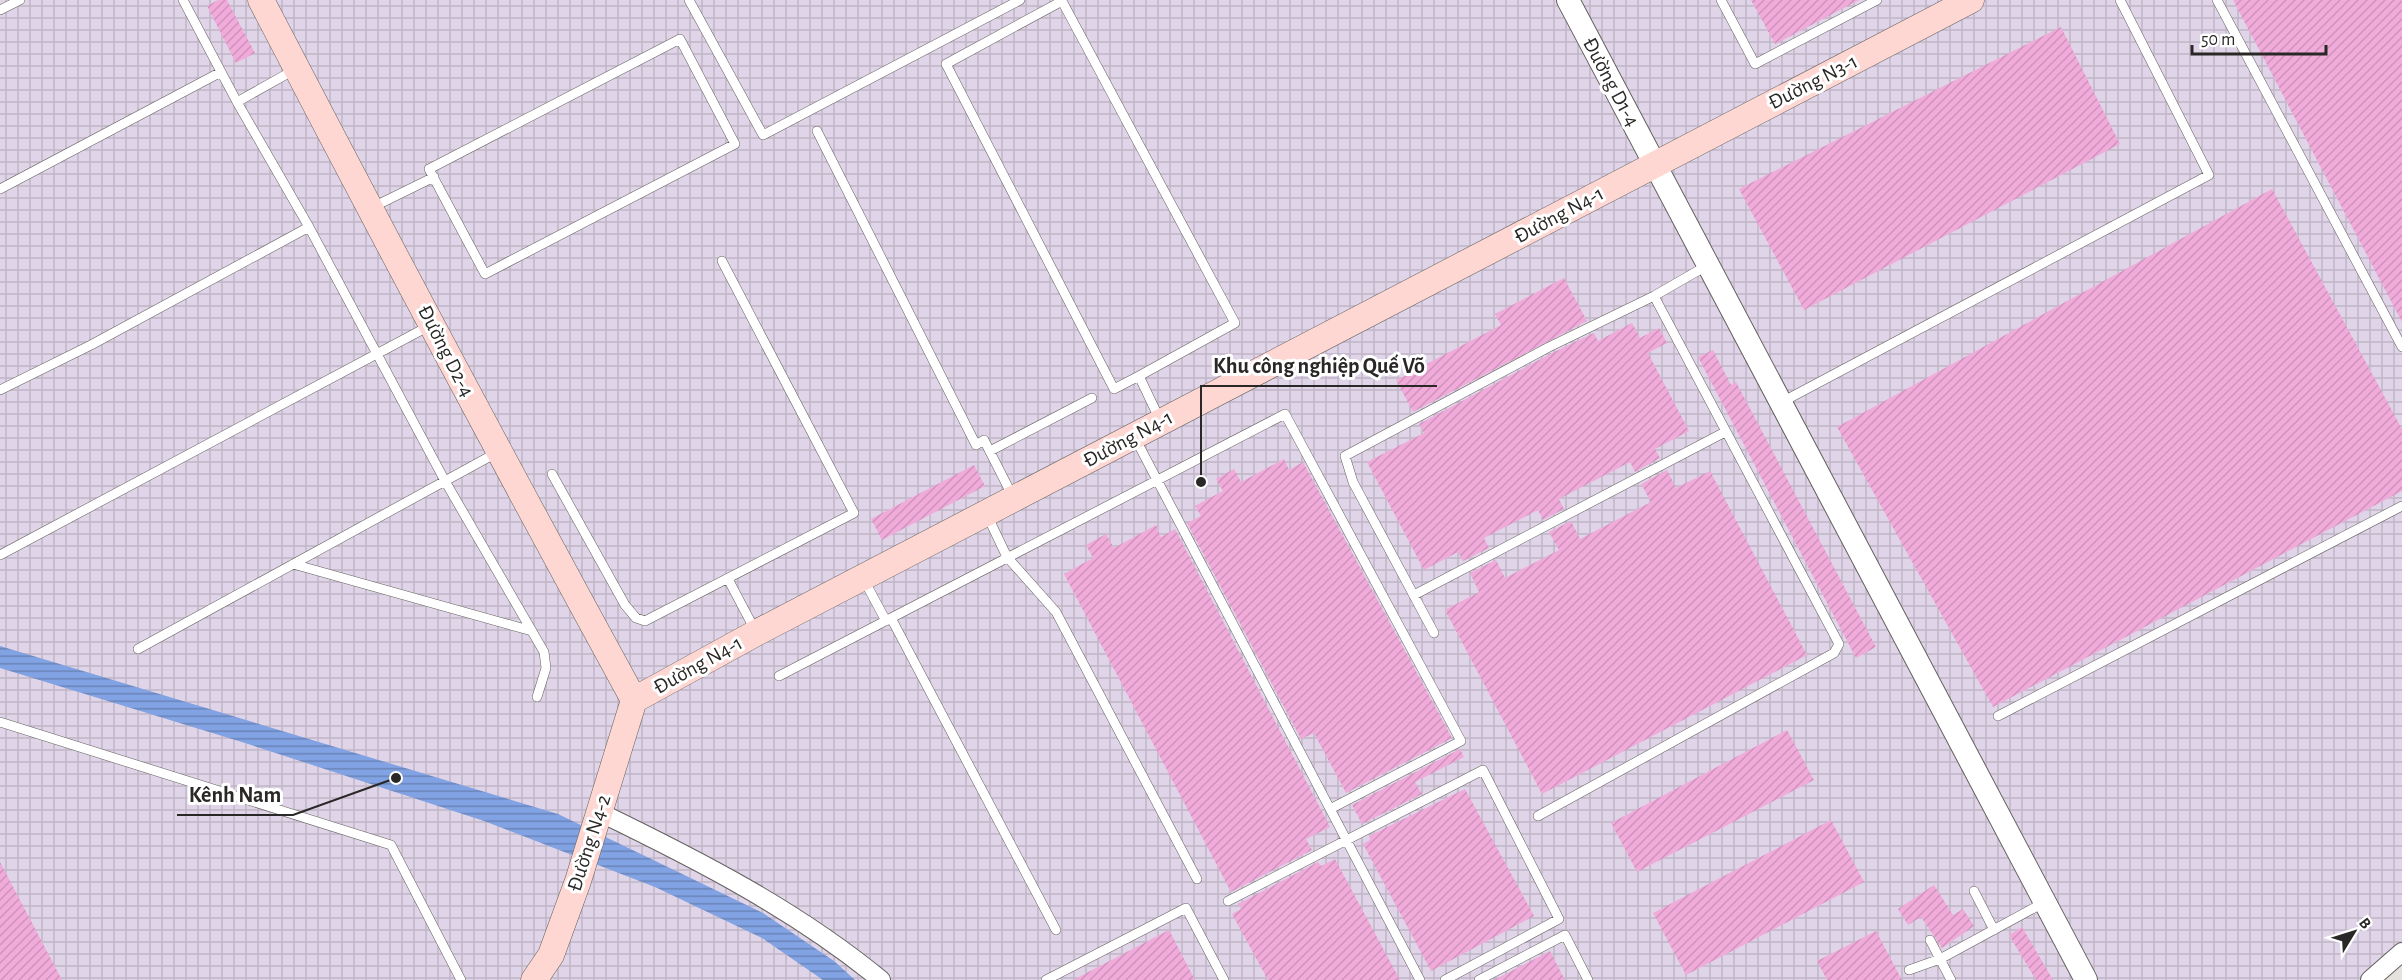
<svg xmlns="http://www.w3.org/2000/svg" width="2402" height="980" font-family="'Alegreya Sans',sans-serif">
<style>
.industrial{fill:url(#industrial-grid)}
.water{fill:url(#water-rules)}
.building{fill:url(#building-hatch)}
.lines{fill:none;stroke-linecap:round;stroke-linejoin:round}
.service-casing{stroke:#63615d;stroke-width:10}
.minor-casing{stroke:#63615d;stroke-width:20}
.tertiary-casing{stroke:#63615d;stroke-width:24}
.secondary-casing{stroke:#63615d;stroke-width:27}
.service{stroke:#fff;stroke-width:9}
.minor{stroke:#fff;stroke-width:18}
.tertiary{stroke:#fff;stroke-width:22}
.secondary{stroke:#fed7d3;stroke-width:26}
.labels{text-anchor:middle;dominant-baseline:central;stroke-width:6;stroke-linejoin:round;paint-order:stroke}
.street-label{font-size:21px;fill:#292826;stroke:#fff}
.leader{fill:none;stroke:#292826;stroke-width:2}
.callout-dot{fill:#292826;stroke:#fff;stroke-width:2}
.callout-label{font-size:22px;text-anchor:middle;font-weight:bold;fill:#292826;stroke:#fff;stroke-width:6;stroke-linejoin:round;paint-order:stroke}
</style>
<defs>
<pattern id="industrial-grid" width="8" height="8" patternUnits="userSpaceOnUse" patternTransform="scale(1.5)"><rect width="8" height="8" fill="#e0d4e8"/><path d="M0 4h8M4 0v8" fill="none" stroke="#c0b6c7"/></pattern>
<pattern id="water-rules" width="6" height="5" patternUnits="userSpaceOnUse" patternTransform="scale(1.5)"><rect width="6" height="5" fill="#81a2e3"/><path d="M0 2.5h6" fill="none" stroke="#6a84b8"/></pattern>
<pattern id="building-hatch" width="6" height="6" patternUnits="userSpaceOnUse" patternTransform="scale(1.5)"><rect width="6" height="6" fill="#f1abdb"/><path d="M-1 1l2-2M0 6l6-6M5 7l2-2" fill="none" stroke="#cf93bc"/></pattern>
</defs>
<rect width="100%" height="100%" fill="#e5e2de"/>
<path class="industrial" d="M0 0H2402V964L2373 980H0Z"/>
<path class="water" d="M0 646 558 814 763 913 834 961 855 980H823L762 938 655 887 484 821 245 743 0 668Z"/>
<path class="building" d="M218 0H227L255 53 236 63 207 6Z
M1751 0H1859L1775 44Z
M2233 0H2402V322Z
M2061 27 2120 144 1804 310 1739 189Z
M2272 189 2402 429V491L1993 707 1837 427Z
M1564 278 1587 321 1413 412 1396 380 1501 325 1495 314Z
M1632 323 1640 338 1659 328 1667 343 1648 353 1689 431 1655 449 1660 458 1635 472 1630 462 1559 499 1564 509 1543 520 1538 510 1484 538 1489 548 1463 561 1458 552 1424 570 1367 462 1424 433 1419 424 1552 353 1594 333 1598 341Z
M1713 350 1731 385 1736 382 1876 647 1856 658 1698 357Z
M1284 459 1289 470 1303 462 1452 738 1346 793 1314 733 1301 739 1187 523 1201 516 1195 506 1223 491 1216 479 1234 469 1241 482Z
M974 465 985 486 882 540 871 519Z
M1667 470 1676 488 1710 471 1807 655 1542 794 1445 610 1479 592 1470 573 1496 560 1505 578 1559 550 1549 532 1571 521 1580 539 1651 502 1641 484Z
M1156 525 1161 537 1175 529 1330 827 1306 839 1312 850 1231 892 1064 574 1093 558 1086 545 1106 534 1114 548Z
M1787 730 1814 780 1637 872 1611 823Z
M1460 749 1464 757 1415 782 1422 794 1362 824 1352 805Z
M1465 789 1534 916 1431 971 1363 844 1370 840 1369 836Z
M1831 820 1864 882 1686 975 1653 913Z
M1335 859 1400 980H1268L1232 914 1241 909 1238 904 1318 862 1321 866Z
M0 862 62 980H0Z
M1934 885 1953 915 1963 909 1974 926 1942 948 1921 917 1908 925 1898 909Z
M2022 927 2053 980H2036L2009 935Z
M1169 930 1195 980H1073Z
M1876 931 1902 980H1827L1817 961Z
M1550 951 1565 980H1494Z"/>
<g class="lines">
<g class="service-casing">
<path id="service" d="M689 0 763 135 1020 0
M1721 0 1755 64 1877 0
M2217 0 2402 347
M0 10 20 0
M680 39 735 144 485 274 429 169Z
M237 102 294 70
M817 131 976 445 984 440 1013 497
M0 189 221 72
M371 208 434 177
M309 227 445 481 544 652 546 668 537 697
M1139 376 1114 389 946 64 1062 1 1235 323 1139 376 1160 420
M0 390 91 345 309 227 237 102 183 0
M1782 402 2209 175 2120 0
M1135 438 1420 980
M990 451 1092 398
M552 474 625 605 636 618 645 621 854 513 722 261
M987 515 1007 557 1056 612 1197 879
M0 555 431 325
M293 564 532 631
M728 579 756 632
M864 580 886 621
M1414 595 1725 432
M891 618 1056 930
M1434 633 1353 482 1345 456 1549 347 1654 296 1708 265
M138 649 498 452
M779 676 1285 414 1461 741 1330 809
M1998 716 2402 506
M0 722 391 845 461 980
M1538 816 1834 653 1839 644 1654 296
M1974 891 1994 930
M1228 901 1483 770 1559 919 1445 980
M1930 940 1951 980
M1909 970 1940 959 2045 902
M1046 980 1186 908 1224 980
M1479 980 1565 935 1588 980"/>
</g>
<g class="minor-casing">
<path id="minor" d="M599 812C698 860 796 910 881 980
M2370 980 2402 952"/>
</g>
<g class="tertiary-casing">
<path id="tertiary" d="M1568 0 2086 980"/>
</g>
<g class="secondary-casing">
<path id="secondary" d="M261 0C383 235 507 468 634 700
M634 700 756 633 1971 0
M534 980 551 955 578 881 634 700"/>
</g>
<use href="#service" class="service"/>
<use href="#minor" class="minor"/>
<use href="#tertiary" class="tertiary"/>
<use href="#secondary" class="secondary"/>
</g>
<g class="labels">
<g class="street-label">
<text transform="translate(1611 82) rotate(62)">Đường D1-4</text>
<text transform="translate(1813 82) rotate(-27)">Đường N3-1</text>
<text transform="translate(1559 215) rotate(-28)">Đường N4-1</text>
<text transform="translate(446 351) rotate(63)">Đường D2-4</text>
<text transform="translate(1128 439) rotate(-28)">Đường N4-1</text>
<text transform="translate(698 665) rotate(-29)">Đường N4-1</text>
<text transform="translate(589 843) rotate(-72)">Đường N4-2</text>
</g>
</g>
<path class="leader" d="M1201 482L1201 386H1437M396 778L293 815H177"/>
<g class="callout-dot">
<circle cx="1201" cy="482" r="6"/>
<circle cx="396" cy="778" r="6"/>
</g>
<g class="callout-label">
<text x="1319" y="373">Khu công nghiệp Quế Võ</text>
<text x="235" y="802">Kênh Nam</text>
</g>
<g transform="translate(2354 932) rotate(52)" stroke="#ffffff" stroke-width="4.5" paint-order="stroke">
<path d="M0-4.5L10 22L0 15L-10 22Z" fill="#292826"/>
<text y="-9" font-size="16" font-weight="bold" text-anchor="middle" fill="#292826">B</text>
</g>
<path d="M2192 45v9h134v-9" fill="none" stroke="#292826" stroke-width="3"/>
<text x="2201" y="45" font-size="18" fill="#292826" stroke="#ffffff" stroke-width="4.5" paint-order="stroke">50 m</text>
</svg>
